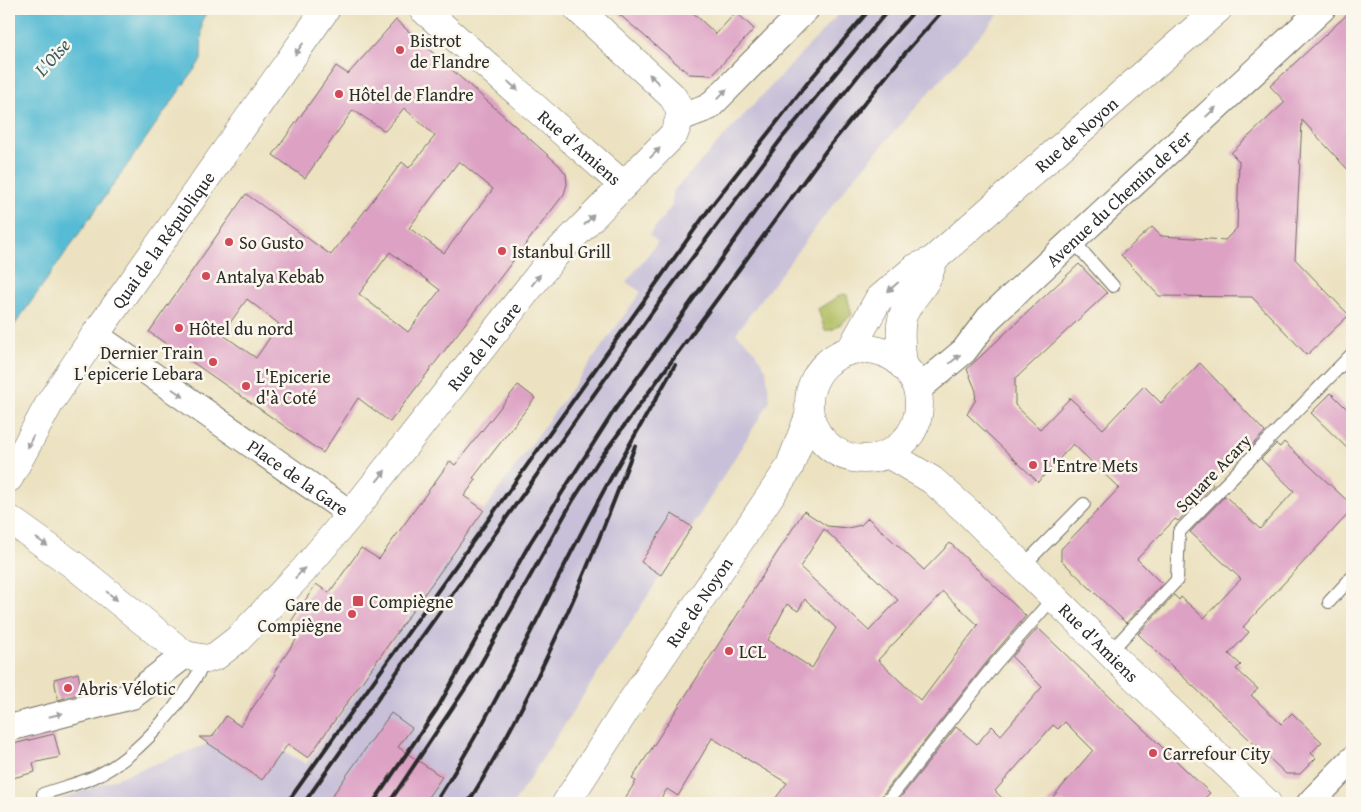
<svg xmlns="http://www.w3.org/2000/svg" width="1361" height="812" font-family="'Gentium Book Plus',serif">
<style>
.industrial{fill:#c7c0d8}
.green{fill:#b0be60;stroke:#6e7446}
.water{fill:#56bbd4;stroke:#407380}
.building{fill:#dda1c4;fill-rule:evenodd}
.lines{fill:none;stroke-linecap:round;stroke-linejoin:round}
.service-casing{stroke:#6f6b60;stroke-width:14}
.minor-casing{stroke:#6f6b60;stroke-width:28}
.tertiary-casing{stroke:#6f6b60;stroke-width:29}
.secondary-casing{stroke:#6f6b60;stroke-width:29}
.service{stroke:#fff;stroke-width:12}
.minor{stroke:#fff;stroke-width:26}
.tertiary{stroke:#fff;stroke-width:28}
.secondary{stroke:#fff;stroke-width:28}
.rail{stroke:#2b2b2b;stroke-width:4}
.oneway{fill:#a0a0a0}
.poi-dot{fill:#d1495b;stroke:#fbf7ec;stroke-width:2}
.labels{text-anchor:middle;dominant-baseline:central;stroke-width:5;stroke-linejoin:round;paint-order:stroke}
.poi-label{font-size:18px;fill:#2b2b2b;stroke:#fbf7ec;text-anchor:start}
.street-label{font-size:18px;fill:#2b2b2b;stroke:#fbf7ec}
.water-label{font-size:19px;font-style:italic;fill:#3a5d66;stroke:#fbf7ec}
</style>
<rect width="100%" height="100%" fill="#fbf7ec"/>
<filter id="ink" filterUnits="userSpaceOnUse"><feTurbulence type="fractalNoise" baseFrequency=".02" numOctaves="2"/><feDisplacementMap in="SourceGraphic" scale="10" xChannelSelector="R" yChannelSelector="G"/><feConvolveMatrix kernelMatrix="1 2 1 2 8 2 1 2 1" color-interpolation-filters="sRGB"/></filter>
<filter id="wash" filterUnits="userSpaceOnUse"><feTurbulence type="fractalNoise" baseFrequency=".0096" numOctaves="4" result="noise"/><feDisplacementMap in="SourceGraphic" scale="20" xChannelSelector="R" yChannelSelector="G"/><feGaussianBlur stdDeviation="1.12" result="paint"/><feColorMatrix in="noise" values="0 0 0 0 0 0 0 0 0 0 0 0 0 0 0 0 0 1.4 0 .05"/><feComposite in="paint" operator="in"/></filter>
<g filter="url(#wash)">
<rect width="100%" height="100%" fill="#ece2c1"/>
<path class="industrial" d="M843 9H1003L851 181 736 333 754 350 766 369 770 401 692 527 514 803H51L205 745 226 716 306 764 484 510 641 292 626 282 658 242 649 235 672 206V192Z"/>
<path class="green" d="M842 294 847 295 852 315 834 329 825 331 818 309Z"/>
<path class="water" d="M9 9H209L202 20 201 60 9 333Z"/>
<g id="blocks">
<path class="building" d="M613 9H689L716 34 736 12 754 29 712 75 689 74Z
M1352 10V174L1302 120 1295 259 1349 315 1307 355 1252 297 1159 296 1121 255 1152 227 1161 236 1225 240 1237 228 1239 161 1231 153 1285 102 1270 86Z
M396 20 559 165 566 174 567 184 564 194 390 422 358 398 323 453 149 332 246 194 331 255 402 162 409 168 435 136 404 108 385 131 353 110 305 178 273 155 336 66 348 74ZM459 161 493 189 444 253 409 228ZM390 252 440 290 408 332 359 294ZM247 299 279 324 256 358 222 334Z
M1079 264 1107 293 1015 379V405L1040 429 1070 398 1103 429 1144 386 1161 403 1200 363 1265 432 1249 448 1244 444 1209 480 1213 485 1178 521 1175 519 1137 559 1162 584 1126 623 1061 560V549L1119 488 1073 444 1038 482 967 414 975 401 976 391 967 369Z
M518 385 535 398 473 478 476 480 464 496 484 510 308 758 288 744 262 780 199 737H212L226 716 240 726 276 674 274 672 300 634 288 626 316 584 329 593 361 548 379 559 450 461 455 465Z
M1331 393 1352 414V453L1311 413Z
M1284 442 1352 505V510L1243 627 1249 632 1229 654 1241 665 1236 669 1258 689 1251 695 1281 724 1292 713 1322 742 1311 753 1316 758 1300 774H1286L1138 634 1174 595 1179 600 1181 597 1204 618 1241 579 1190 532 1225 496 1260 529 1294 491 1261 459 1276 444 1280 447Z
M804 511 827 526 848 528 861 525 868 518 924 570 950 543 1026 616 990 658 880 798 878 803H772L787 783 712 738 678 796 667 789 658 803H622L636 781 632 779ZM824 529 898 600 869 631 800 567ZM943 592 978 625 921 701 878 660ZM805 599 836 628 812 668 768 640 787 604 798 611Z
M672 514 692 527 661 575 641 562Z
M1038 628 1210 793 1200 803H1048L1093 750 1065 722 1058 729 1053 725 995 791 1007 803H896L956 727 977 744 992 726 1001 735 1042 687 1012 657Z
M78 673 82 693 58 700 54 679Z
M391 713 412 728 398 747 442 777 424 803H327Z
M54 734 60 757 33 763 35 772 9 779V745Z"/>
</g>
</g>
<g filter="url(#ink)">
<use href="#blocks" fill-opacity="0" stroke="#6f6b60" stroke-width="1"/>
<g class="lines">
<g class="service-casing">
<path id="service" d="M1073 241 1113 286
M1023 566 1084 504
M1329 602 1352 577
M1110 652 1177 580 1179 532 1352 354
M43 794C60 788 78 784 94 777 141 756 182 702 207 659
M886 803 996 663 1054 597"/>
</g>
<g class="minor-casing">
<g id="minor">
<path d="M680 118 709 107 806 9"/>
<path id="s1" d="M95 335 351 514"/>
<path id="s2" d="M917 390 964 351 989 318 1322 9"/>
<path d="M9 728 132 696 185 655"/>
<path d="M1310 803 1352 760"/>
</g>
</g>
<g class="tertiary-casing">
<g id="tertiary">
<path id="s3" d="M423 9 623 185"/>
<path id="s4" d="M9 478 49 404 95 335 326 9"/>
<path id="s5" d="M9 519 75 566 185 655 207 659 216 656 238 639 303 571 351 514 555 255 674 134C681 116 683 112 672 96L578 9"/>
</g>
</g>
<g class="secondary-casing">
<g id="secondary">
<circle cx="864" cy="404" r="55"/>
<path id="s6" d="M851 349 878 300 915 268 933 260 1218 9"/>
<path d="M903 366C902 350 897 325 905 311 917 289 927 287 933 260"/>
<path id="s7" d="M888 454 932 480 968 512 1124 667 1267 803"/>
<path id="s8" d="M566 803 629 705 789 468 809 416"/>
</g>
</g>
<use href="#service" class="service"/>
<use href="#minor" class="minor"/>
<use href="#tertiary" class="tertiary"/>
<use href="#secondary" class="secondary"/>
<path class="rail" d="M287 803 712 205 809 81 870 9
M304 803 663 297 782 138 889 9
M373 803 437 709 530 543 614 411 795 155 869 62 916 9
M389 803 475 674 572 502 599 460 828 148 906 52 944 9
M435 803C496 709 542 606 595 507 620 459 649 412 675 365
M468 803C537 691 589 569 635 446"/>
</g>
<defs><path id="oneway-solid" d="M-6-.8H1V-3.2L6.5 0L1 3.2V.8H-6Z" transform="scale(1.25)"/></defs>
<g class="oneway">
<use href="#oneway-solid" transform="translate(299 49) rotate(125)"/>
<use href="#oneway-solid" transform="translate(654 79) rotate(-136)"/>
<use href="#oneway-solid" transform="translate(513 86) rotate(41)"/>
<use href="#oneway-solid" transform="translate(722 94) rotate(-46)"/>
<use href="#oneway-solid" transform="translate(1211 112) rotate(-43)"/>
<use href="#oneway-solid" transform="translate(655 153) rotate(-45)"/>
<use href="#oneway-solid" transform="translate(589 220) rotate(-47)"/>
<use href="#oneway-solid" transform="translate(536 280) rotate(-52)"/>
<use href="#oneway-solid" transform="translate(893 287) rotate(139)"/>
<use href="#oneway-solid" transform="translate(955 359) rotate(-40)"/>
<use href="#oneway-solid" transform="translate(178 393) rotate(35)"/>
<use href="#oneway-solid" transform="translate(30 442) rotate(117)"/>
<use href="#oneway-solid" transform="translate(381 476) rotate(-52)"/>
<use href="#oneway-solid" transform="translate(42 542) rotate(35)"/>
<use href="#oneway-solid" transform="translate(300 573) rotate(-47)"/>
<use href="#oneway-solid" transform="translate(112 596) rotate(39)"/>
<use href="#oneway-solid" transform="translate(56 715) rotate(-14)"/>
</g>
</g>
<g class="poi-dot">
<circle cx="400" cy="50" r="5"/>
<circle cx="339" cy="94" r="5"/>
<circle cx="229" cy="242" r="5"/>
<circle cx="502" cy="251" r="5"/>
<circle cx="206" cy="276" r="5"/>
<circle cx="179" cy="328" r="5"/>
<circle cx="213" cy="362" r="5"/>
<circle cx="246" cy="386" r="5"/>
<circle cx="1033" cy="465" r="5"/>
<rect x="352" y="595" width="12" height="12" rx="2.5"/>
<circle cx="352" cy="614" r="5"/>
<circle cx="729" cy="651" r="5"/>
<circle cx="68" cy="688" r="5"/>
<circle cx="1153" cy="753" r="5"/>
</g>
<g class="labels">
<g class="poi-label">
<text x="410" y="40">Bistrot<tspan x="410" dy="21">de Flandre</tspan></text>
<text x="349" y="94">Hôtel de Flandre</text>
<text x="239" y="242">So Gusto</text>
<text x="512" y="251">Istanbul Grill</text>
<text x="216" y="276">Antalya Kebab</text>
<text x="189" y="328">Hôtel du nord</text>
<text x="203" y="352" text-anchor="end">Dernier Train<tspan x="203" dy="21">L'epicerie Lebara</tspan></text>
<text x="256" y="376">L'Epicerie<tspan x="256" dy="21">d'à Coté</tspan></text>
<text x="1043" y="465">L'Entre Mets</text>
<text x="369" y="601">Compiègne</text>
<text x="342" y="604" text-anchor="end">Gare de<tspan x="342" dy="21">Compiègne</tspan></text>
<text x="739" y="651">LCL</text>
<text x="78" y="688">Abris Vélotic</text>
<text x="1163" y="753">Carrefour City</text>
</g>
<g class="street-label">
<text stroke="none"><textPath href="#s6" startOffset="315">Rue de Noyon</textPath></text>
<text stroke="none"><textPath href="#s3" startOffset="209">Rue d'Amiens</textPath></text>
<text stroke="none"><textPath href="#s2" startOffset="279">Avenue du Chemin de Fer</textPath></text>
<text stroke="none"><textPath href="#s4" startOffset="284">Quai de la République</textPath></text>
<text stroke="none"><textPath href="#s5" startOffset="665">Rue de la Gare</textPath></text>
<text transform="translate(1213 473) rotate(-46)">Square Acary</text>
<text stroke="none"><textPath href="#s1" startOffset="248">Place de la Gare</textPath></text>
<text stroke="none"><textPath href="#s8" startOffset="241">Rue de Noyon</textPath></text>
<text stroke="none"><textPath href="#s7" startOffset="284">Rue d'Amiens</textPath></text>
</g>
<g class="water-label">
<text transform="translate(52 57) rotate(-48)">L'Oise</text>
</g>
</g>
<rect width="1361" height="812" fill="none" stroke="#fbf7ec" stroke-width="30"/>
</svg>
